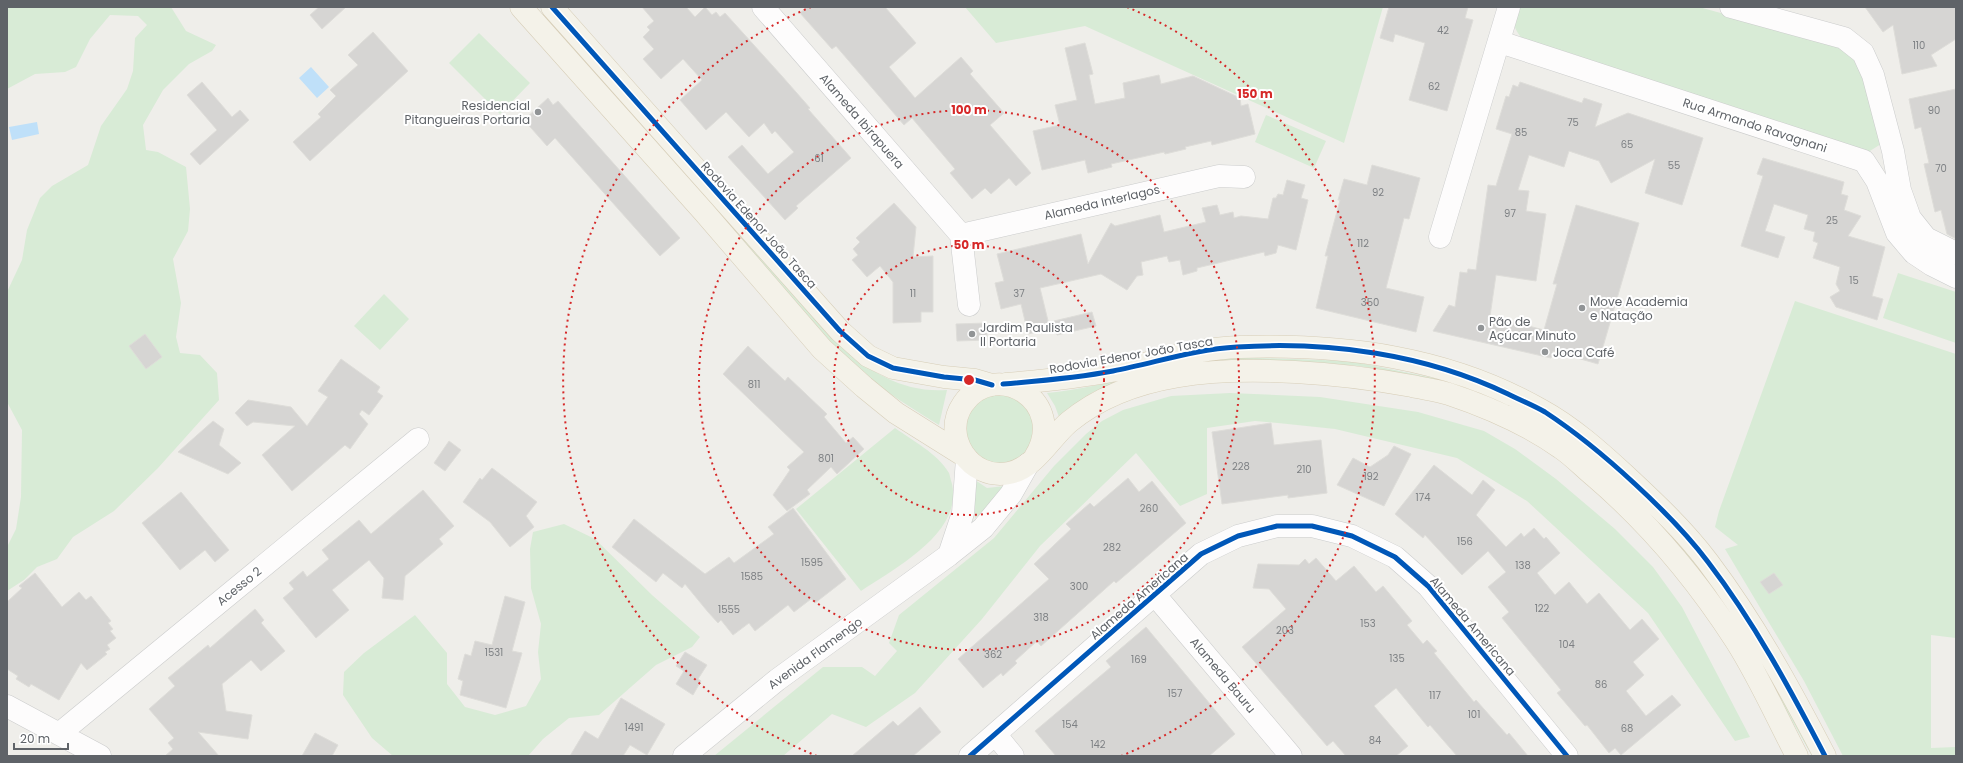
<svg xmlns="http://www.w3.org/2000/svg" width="1963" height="763" font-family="Poppins,sans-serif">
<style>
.green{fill:#d8ebd6}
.water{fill:#bfe0f9}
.building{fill:#d6d5d3;stroke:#deddd9}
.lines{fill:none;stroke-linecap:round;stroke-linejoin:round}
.minor-casing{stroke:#cbcccc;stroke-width:23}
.major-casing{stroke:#d7ceb8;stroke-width:23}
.minor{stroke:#fdfcfc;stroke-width:22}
.major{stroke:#f4f2e9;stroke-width:22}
.cycleway-casing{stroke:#fff;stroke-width:8}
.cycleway{stroke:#0057b8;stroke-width:5}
.ring{fill:none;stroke:#d62828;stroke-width:2;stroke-dasharray:2 4}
.poi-dot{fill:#919496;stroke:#fff;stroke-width:1.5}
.labels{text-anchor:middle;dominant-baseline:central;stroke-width:4;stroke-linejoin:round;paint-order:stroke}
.number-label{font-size:10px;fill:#7e8184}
.poi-label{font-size:12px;fill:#5f6368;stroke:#fff;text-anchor:start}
.street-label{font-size:12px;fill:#5f6368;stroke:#fff}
.centre{fill:#d62828;stroke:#fff;stroke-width:2}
.ring-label{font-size:12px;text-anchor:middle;font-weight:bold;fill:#d62828;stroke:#fff;stroke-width:4;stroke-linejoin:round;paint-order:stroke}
</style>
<rect width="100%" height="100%" fill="#efeeea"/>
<path class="green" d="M7 7H171L186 31 216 45 212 51 189 64 163 90 143 125 146 150 158 152 186 167 190 209 188 231 173 259 181 303 176 337 180 353 200 355 217 373 219 400 158 468 114 511 73 537 57 559 37 567 24 580 7 591V547L16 529 21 497 22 430 7 402V292L22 260 27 230 40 198 52 186 88 165 101 126 127 89 133 71 135 38 147 25 138 16 110 15 90 39 76 67 65 72 35 74 7 89Z
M965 7H1383L1344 143 1085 26 996 43Z
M1516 7H1699L1840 46 1854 58 1865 79 1881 144 1865 154 1524 41C1513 28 1512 23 1516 7Z
M479 33 530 83 500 114 449 63Z
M1266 115 1326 141 1314 168 1255 142Z
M718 207 840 346C872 373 904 393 947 390L939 425C904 404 870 381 838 354L713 211Z
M1898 273 1956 292V343L1883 318Z
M384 294 409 319 380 350 354 326Z
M1795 301 1956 354V638L1931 635V748L1956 747V756H1843L1804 681 1725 549 1738 545 1715 527 1719 511Z
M1231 357 1350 361 1444 380 1480 393 1516 409 1612 477 1663 526 1702 569 1738 621 1816 756H1812L1753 652 1589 463 1414 376 1359 366 1314 363 1117 385 1093 392 1059 417 1055 406 1047 393C1110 387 1169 364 1231 357Z
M1230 393 1320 397 1418 412 1484 431 1515 449 1556 479 1615 529 1653 567 1682 607 1750 737 1735 741 1648 613 1527 501 1457 458 1335 429 1278 423 1255 421 1207 428V494L1180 506 1136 453 1040 546 982 619 915 693 866 727 832 714 783 756H714L823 667H862L875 676 897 651 889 643 899 615 994 538 1054 466 1086 434 1102 421 1123 410 1171 396Z
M964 429a35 35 0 1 1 70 0a35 35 0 1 1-70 0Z
M895 428C913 441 937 453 949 473 950 476 951 481 952 484 963 533 895 568 861 591L796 509Z
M975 480 987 488 1005 486 987 508 975 518Z
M564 524 595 539 652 595 700 637 692 647 656 665 599 715 569 718 543 739 528 756H393L372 738 343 695 344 672 364 653 415 615 447 653V684L465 707 495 715 526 706 541 679 538 652 541 624 531 588 530 549 533 532Z"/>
<path class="water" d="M311 67 329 87 317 98 299 78Z
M37 122 39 134 12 140 9 127Z"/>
<path class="building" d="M319 7H346L322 29 310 15Z
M642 7H686L695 17 705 7 712 15 716 12 720 17 725 13 781 75 810 108 808 109 851 158 796 206 798 208 785 220 728 157 742 145 768 174 794 152 775 131 772 134 764 123 749 137 726 112 706 130 680 100 702 80 683 59 661 79 643 59 654 49 643 37 650 30 647 27 654 21Z
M807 7H885L916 43 889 67 915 98 961 57 973 71 970 74 1004 113 990 125 1031 173 1016 186 1009 178 991 194 985 188 972 199 950 173 955 169 912 118 904 125 836 46 832 49 800 13Z
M1389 7H1468L1465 18 1473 20 1447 111 1409 100 1425 43 1395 34 1393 42 1380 38Z
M1865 7H1956V39L1931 55 1937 66 1902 74 1893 25 1883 32Z
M373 32 408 71 310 161 293 142 321 117 318 114 336 96 330 90 358 65 348 55Z
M1085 43 1093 74 1089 75 1095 104 1125 98 1123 83 1159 75 1161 84 1193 76 1240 98 1241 106 1248 104 1255 134 1212 145 1211 141 1185 147 1186 149 1165 154 1164 152 1111 164 1112 167 1088 173 1085 160 1042 170 1033 131 1060 125 1055 105 1077 100 1065 48Z
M202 82 232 117 240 110 249 120 200 165 190 154 217 130 187 95Z
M1520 82 1582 103 1584 98 1602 104 1595 127 1628 113 1703 138 1682 205 1645 193 1655 159 1611 183 1599 161 1569 151 1564 167 1529 155 1518 190 1529 191 1526 211 1546 214 1536 281 1496 275 1490 316 1544 330 1557 284H1553L1576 205 1639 223 1598 364 1553 351 1551 358 1433 331 1449 305 1455 307 1460 272 1467 273 1468 269 1476 270 1488 185 1496 186 1512 134 1496 129 1506 96 1509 97 1513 85 1518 87Z
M1956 89V239L1947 234 1941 210 1935 212 1924 164 1929 163 1921 127 1915 129 1909 99Z
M548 98 553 105 558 101 680 238 660 256 555 138 547 146 524 120Z
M1763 158 1844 182 1841 194 1848 196 1844 210 1861 216 1848 236 1885 247 1872 296 1883 299 1877 320 1836 307 1830 297 1840 291 1836 284 1840 267 1813 258 1818 243 1813 241 1815 232 1804 229 1808 215 1774 204 1765 231 1785 237 1778 258 1741 246 1763 176 1757 174Z
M1372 165 1420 178 1409 219 1404 218 1386 288 1424 297 1416 332 1316 308 1328 256H1325L1340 200H1338L1344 179 1367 185Z
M1287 180 1305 185 1301 198 1308 200 1296 250 1278 245 1276 253 1265 256 1264 252 1197 268V271L1183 275 1180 260 1169 262 1167 256 1141 262 1143 275 1137 276 1127 290 1101 274 1040 288 1050 329 1028 334 1021 304 1001 309 995 283 1004 281 997 254 1081 234 1088 264 1111 223 1115 226 1160 215 1164 232 1206 222 1202 208 1217 205 1220 215 1233 212 1234 218 1241 216 1268 219 1273 198H1276L1278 194 1283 195Z
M894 203 916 227 913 257 933 256V312H921V322L893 323V282L880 266 867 277 852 260 858 255 853 249 860 242 856 238Z
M1092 312 1096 326 1057 335 1054 321Z
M987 323V340L957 341 956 324Z
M145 334 162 357 146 369 129 346Z
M748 346 785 381 788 377 827 414 824 417 846 443 853 437 864 449 837 474 831 467 807 490 810 494 787 511 773 495 790 470 787 467 804 452 723 374Z
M341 359 380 387 377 392 383 396 369 415 362 410 359 414 368 424 350 449 345 445 292 491 262 455 295 426 253 422 247 426 235 413 248 400 291 407 307 426 328 397 318 391Z
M213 421 224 429 219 445 241 463 228 474 178 452Z
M1271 423 1274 445 1321 440 1327 493 1288 498V495L1222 504 1212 432Z
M449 441 461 450 445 471 434 463Z
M1394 446 1411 454 1384 506 1337 485 1353 458 1370 467 1388 455Z
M1434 465 1472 495 1483 480 1495 490 1476 515 1506 547 1521 533 1524 537 1534 528 1544 539 1546 537 1560 553 1537 573 1555 595 1569 582 1587 604 1599 593 1630 630 1642 619 1659 639 1633 662 1644 675 1626 691 1646 716 1672 695 1681 705 1621 755 1615 748 1609 753 1587 725 1585 726 1557 693 1561 690 1502 618 1509 612 1488 587 1506 572 1488 551 1462 575 1425 535 1423 538 1395 514Z
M492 468 537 502 526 516 534 527 510 547 490 522 463 502 480 478 482 480Z
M1128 478 1139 492 1152 481 1186 523 1116 583 1114 581 1041 646 1037 641 1015 661 1017 663 1003 676 1001 673 983 688 958 659 1049 579 1034 564 1071 529 1066 524 1090 503 1094 507Z
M423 490 454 526 439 539 443 544 405 576 403 600 382 598 384 578 369 560 332 590 349 610 316 638 283 598 294 589 289 583 303 571 307 577 329 559 322 550 359 520 371 534Z
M181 492 229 550 215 562 205 550 180 570 142 523Z
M793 508 846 579 815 603 811 599 794 612 788 605 755 631 749 623 733 635 721 620 718 623 708 612 685 584 682 588 663 573 656 582 612 547 634 519 705 574 729 557 734 563 774 534 768 527Z
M1316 558 1336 581 1354 566 1376 592 1383 586 1412 621 1407 625 1423 644 1427 640 1437 651 1434 653 1474 702 1476 700 1507 735 1509 733 1528 756H1457L1430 725 1428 727 1396 688 1374 706 1408 746 1396 756H1346L1333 741 1327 746 1242 647 1286 609 1269 589 1253 588 1258 564 1299 565 1305 559 1309 564Z
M35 573 62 607 79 592 86 600 91 596 111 621 108 623 113 629 110 631 116 638 107 645 110 649 105 652 107 654 87 670 81 663 59 700 31 684 29 687 16 679 18 676 7 669V602L22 588 19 586Z
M1774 573 1783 585 1769 594 1760 582Z
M505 596 525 602 512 651 522 653 506 708 460 695 463 681 458 679 465 654 471 656 475 641 492 645Z
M255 609 264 620 261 623 285 651 261 671 251 660 222 684 226 711 252 715 248 739 198 732 219 756H165L173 749 168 743 174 738 149 709 175 686 168 678 208 645 210 648Z
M1146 627 1235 734 1209 756H1056L1035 731 1111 667 1106 661Z
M685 652 707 665 698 679 701 681 693 695 676 684 684 671 676 666Z
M621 698 665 724 647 755 630 745 623 756H570L585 731 598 739Z
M920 707 941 732 913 756H852L893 721 898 726Z
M315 733 338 745 332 756H302Z"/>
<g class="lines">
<g class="minor-casing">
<path id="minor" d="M763 7 961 235
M1731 7 1844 38 1863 53 1873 75 1893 151 1900 190 1910 218 1926 238 1956 253
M1500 42 1864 161 1877 181 1897 233 1914 253 1932 265 1956 277
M961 235 1219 176 1244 177
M961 235 969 305
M1440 237 1509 7
M949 555 963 513 967 459
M1155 595 1291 756
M7 706 100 756
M59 734 418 439
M996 735 1013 756
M684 756 777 680 949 555 983 528 1011 494 1028 464
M970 756 1201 554 1238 536 1277 526H1312L1352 536 1395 557 1428 586 1567 756"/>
</g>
<g class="major-casing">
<path id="major" d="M521 7 704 212 822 349 864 387 896 413 963 455
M552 7 840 331 868 356 893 368 944 377 975 380 992 385
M1006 384C1041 381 1076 378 1111 371 1154 363 1196 348 1240 347 1345 344 1448 357 1541 410 1572 427 1599 451 1625 475 1654 502 1684 530 1708 562 1754 623 1790 689 1825 756
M1035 457C1069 402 996 357 963 404 941 436 970 481 1009 473 1035 468 1050 438 1069 422 1131 371 1219 368 1295 372 1335 374 1374 379 1412 386 1425 389 1437 390 1449 394 1488 407 1527 424 1561 448 1573 456 1583 467 1594 476 1650 524 1696 579 1736 641 1759 677 1777 718 1797 756"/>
</g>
<use href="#minor" class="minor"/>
<use href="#major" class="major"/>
<g class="cycleway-casing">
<path id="cycleway" d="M552 7 840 331 868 356 893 368 944 377 975 380 992 385
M1003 384C1040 381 1077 378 1113 371 1155 363 1195 349 1237 347 1329 341 1425 354 1508 394 1520 400 1533 405 1545 412 1577 433 1607 458 1635 484 1661 508 1687 534 1708 562 1754 622 1790 689 1825 756
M970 756 1201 554 1238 536 1277 526H1312L1352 536 1395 557 1428 586 1567 756"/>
</g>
<use href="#cycleway" class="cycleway"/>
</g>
<g class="ring">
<circle cx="969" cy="380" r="135"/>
<circle cx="969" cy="380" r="270"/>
<path d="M817 756A405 405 0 0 1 811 7M1127 7A405 405 0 0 1 1121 756"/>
</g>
<g class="poi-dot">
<circle cx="538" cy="112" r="4"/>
<circle cx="1582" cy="308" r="4"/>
<circle cx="1481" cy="328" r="4"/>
<circle cx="972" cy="334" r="4"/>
<circle cx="1545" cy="352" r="4"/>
</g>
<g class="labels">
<g class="number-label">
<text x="1443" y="30">42</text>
<text x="1919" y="45">110</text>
<text x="1434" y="86">62</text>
<text x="1934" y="110">90</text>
<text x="1573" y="122">75</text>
<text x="1521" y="132">85</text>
<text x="1627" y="144">65</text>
<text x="819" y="158">61</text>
<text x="1674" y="165">55</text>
<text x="1941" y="168">70</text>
<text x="1378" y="192">92</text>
<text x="1510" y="213">97</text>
<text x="1832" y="220">25</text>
<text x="1363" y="243">112</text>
<text x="1854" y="280">15</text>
<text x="913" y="293">11</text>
<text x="1019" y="293">37</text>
<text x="1370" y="302">350</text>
<text x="754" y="384">811</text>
<text x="826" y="458">801</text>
<text x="1241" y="466">228</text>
<text x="1304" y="469">210</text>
<text x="1371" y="476">192</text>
<text x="1423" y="497">174</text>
<text x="1149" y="508">260</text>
<text x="1465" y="541">156</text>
<text x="1112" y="547">282</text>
<text x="812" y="562">1595</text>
<text x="1523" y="565">138</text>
<text x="752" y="576">1585</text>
<text x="1079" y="586">300</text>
<text x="1542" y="608">122</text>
<text x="729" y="609">1555</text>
<text x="1041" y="617">318</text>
<text x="1368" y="623">153</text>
<text x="1285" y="630">203</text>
<text x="1567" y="644">104</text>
<text x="494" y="652">1531</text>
<text x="993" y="654">362</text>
<text x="1397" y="658">135</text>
<text x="1139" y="659">169</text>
<text x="1601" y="684">86</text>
<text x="1175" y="693">157</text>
<text x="1435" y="695">117</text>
<text x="1474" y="714">101</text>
<text x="1070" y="724">154</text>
<text x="634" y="727">1491</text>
<text x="1627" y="728">68</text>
<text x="1375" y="740">84</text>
<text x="1098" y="744">142</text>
</g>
<g class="poi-label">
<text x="530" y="105" text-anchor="end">Residencial<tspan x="530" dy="14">Pitangueiras Portaria</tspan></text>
<text x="1590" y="301">Move Academia<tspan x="1590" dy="14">e Natação</tspan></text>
<text x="1489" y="321">Pão de<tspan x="1489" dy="14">Açúcar Minuto</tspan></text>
<text x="980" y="327">Jardim Paulista<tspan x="980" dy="14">II Portaria</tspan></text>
<text x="1553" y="352">Joca Café</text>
</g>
<g class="street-label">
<text transform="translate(862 121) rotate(49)">Alameda Ibirapuera</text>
<text transform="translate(1755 125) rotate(18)">Rua Armando Ravagnani</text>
<text transform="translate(1102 202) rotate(-13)">Alameda Interlagos</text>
<text transform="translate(759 225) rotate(48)">Rodovia Edenor João Tasca</text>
<text transform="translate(1131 355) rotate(-10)">Rodovia Edenor João Tasca</text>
<text transform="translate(239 586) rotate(-39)">Acesso 2</text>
<text transform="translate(1139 596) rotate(-41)">Alameda Americana</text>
<text transform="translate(1473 626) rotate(50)">Alameda Americana</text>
<text transform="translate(815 653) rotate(-36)">Avenida Flamengo</text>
<text transform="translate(1223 675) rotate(50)">Alameda Bauru</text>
</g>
</g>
<circle cx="969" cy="380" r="6" class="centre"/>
<g class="ring-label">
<text x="1255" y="98">150 m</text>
<text x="969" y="114">100 m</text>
<text x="969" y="249">50 m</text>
</g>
<rect width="1963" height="763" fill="none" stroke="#5f6368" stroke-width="16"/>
<path d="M14 743v6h54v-6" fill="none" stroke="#5f6368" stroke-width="2"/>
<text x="20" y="743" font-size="12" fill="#5f6368" stroke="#ffffff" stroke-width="3" paint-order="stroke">20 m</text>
</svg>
